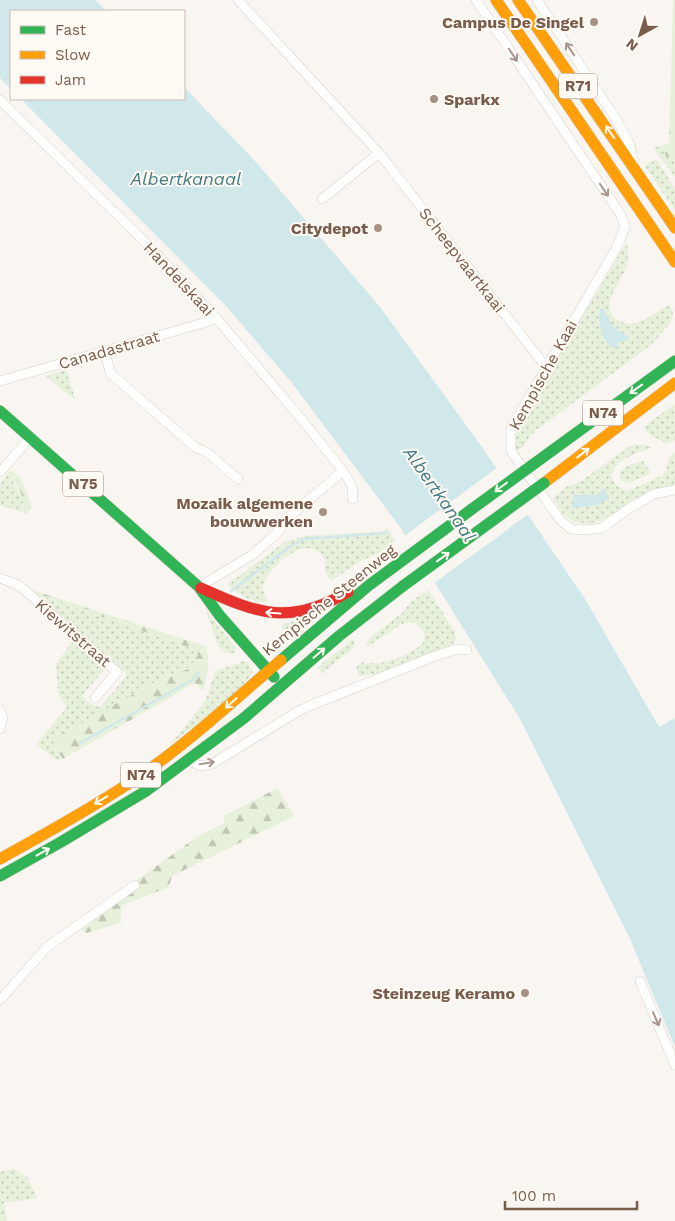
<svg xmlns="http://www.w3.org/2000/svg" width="675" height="1221" font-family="'Work Sans',sans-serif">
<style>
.green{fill:url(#green-dots)}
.forest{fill:url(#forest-firs)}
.water{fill:#d0e8ea}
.pier{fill:#f9f5f0}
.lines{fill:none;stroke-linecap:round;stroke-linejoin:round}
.stream{stroke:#d0e8ea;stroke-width:2.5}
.street-casing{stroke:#d7d1cb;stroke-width:10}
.fast-casing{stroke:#dad1cc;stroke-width:12}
.slow-casing{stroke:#dad1cc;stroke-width:12}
.jam-casing{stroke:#dad1cc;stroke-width:12}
.street{stroke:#fefefd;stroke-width:9}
.fast{stroke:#30b455;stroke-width:11}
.slow{stroke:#ff9f0a;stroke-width:11}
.jam{stroke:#e5322d;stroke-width:11}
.fast-bridge-casing{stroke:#dad1cc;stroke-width:12;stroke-linecap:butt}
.fast-bridge{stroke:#30b455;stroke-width:11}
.oneway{stroke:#a8958b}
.oneway2{stroke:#fffaf3}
.poi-dot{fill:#a69286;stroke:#fffaf3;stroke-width:2}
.labels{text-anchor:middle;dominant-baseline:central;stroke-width:4;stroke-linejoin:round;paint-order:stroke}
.shield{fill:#fffaf3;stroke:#a28b7f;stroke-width:1}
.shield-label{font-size:15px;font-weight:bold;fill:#7a5c4d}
.poi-label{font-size:16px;font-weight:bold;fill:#7a5c4d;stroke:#fffaf3;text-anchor:end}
.street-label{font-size:16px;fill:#7a5c4d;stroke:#fffaf3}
.water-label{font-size:18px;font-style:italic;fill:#437c86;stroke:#fffaf3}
</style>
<defs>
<pattern id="green-dots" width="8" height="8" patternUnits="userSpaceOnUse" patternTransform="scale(1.25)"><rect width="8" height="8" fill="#e7f0db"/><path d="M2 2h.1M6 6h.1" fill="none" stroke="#c0c6b4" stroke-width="1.8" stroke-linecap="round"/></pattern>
<pattern id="forest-firs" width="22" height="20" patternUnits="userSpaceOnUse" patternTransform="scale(1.25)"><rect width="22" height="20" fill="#e7f0db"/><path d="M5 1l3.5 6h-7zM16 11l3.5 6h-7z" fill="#c0c6b4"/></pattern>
</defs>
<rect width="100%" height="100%" fill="#f9f5f0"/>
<path class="green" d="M661 146 667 158 675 155V177L653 148Z
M656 159 675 188V210L645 166Z
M627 242C628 249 629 257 627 265 623 281 596 306 618 320 624 324 630 325 637 323 649 319 660 309 671 304L673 315 670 324 650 346 531 434 524 446 517 451 514 440 523 416Z
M66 370 76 401 46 376Z
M675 404V440L666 444C657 437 650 437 643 427Z
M638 444 653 447C635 455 619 456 611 475L616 486 628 491 661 476 666 471 670 455 675 453V487L653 490 632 501 601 521 588 524 575 522 563 514 553 498 566 487 581 481 630 446Z
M643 461 651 473 629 483 621 480 619 475C624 465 633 464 643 461Z
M8 473 23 499 22 512 0 505V485Z
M387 528 395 540 380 552 359 562 331 581C330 578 326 574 325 571 324 563 328 561 320 553 301 536 266 570 262 588L268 602C251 602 239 596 228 584L286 541 306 536 377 532 381 533Z
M428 590 454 630 456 638 453 644 375 674 359 676 356 666 363 662 365 664C370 662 375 664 380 663 398 660 447 642 413 622L404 623 367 647 366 644 372 636 402 613 413 600Z
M37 594 185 646 195 650 198 655C191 673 174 671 160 679 124 700 90 725 55 747L63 759 57 760 36 745 67 707 58 693 56 664 74 639 104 664 103 671 82 696C88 701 93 708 101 706L126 677 125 672Z
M204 604 211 617 235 647 236 652C228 655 223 652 218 646Z
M319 616 304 630 293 638 282 630V624Z
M354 638V648L322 673 318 667Z
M274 639 280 640 287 643 277 652 273 653 264 642Z
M242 661 247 662 253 671C244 692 188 730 169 745L183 729 206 700 215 672C224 666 233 667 242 661Z
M14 1169 28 1178 37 1198 4 1203 7 1221H0V1172Z"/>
<path class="forest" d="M673 0H675V155L667 158 661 146 669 143Z
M11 470 19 476 31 503 30 510 26 514 22 512C26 495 18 487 8 473Z
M35 591 202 645 206 648C211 662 207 678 203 691L195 683 63 759 55 747V738L162 678 188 669 198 655 195 650 185 646 37 594Z
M278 788 294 816 172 876 169 887 121 906V923L86 933 82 929 139 887 136 881 198 836 225 823 223 816Z"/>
<path class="water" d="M0 0H95L107 11H11V89L0 78Z
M184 87 255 161 380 307 482 447 585 599 659 727 675 718V1047L630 939 519 717 400 527 292 383 225 305 21 99H184Z
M600 309H604C608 323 616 330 629 337L628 340 618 343 616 349C600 343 599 324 600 309Z
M605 488 609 499 596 505 572 508 574 495H596Z"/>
<path class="pier" d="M498 467 530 513 433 584 403 537Z"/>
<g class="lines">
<path class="stream" d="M231 591 288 548 303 539 386 533
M80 743 192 680 199 672"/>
<g class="street-casing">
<path id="street" d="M238 0 379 153 546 367
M476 0 621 215 625 227 617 247 511 428V451L561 521 571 529 585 530 602 528 628 509 654 494 675 490
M537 0 616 119 630 145 634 162
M0 100 149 246 217 319 303 421 343 471 352 486 353 499
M322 199 379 153
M105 351 110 373 195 447 208 453 238 479
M0 381 217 319
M0 472 30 438
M0 578 20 586 117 672 95 698
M199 587 252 555 277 533 290 516 343 471
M0 711 3 717 0 729
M187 759 200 766 212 764 297 712 309 706 435 656 457 649 467 650
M640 981 675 1065
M0 1000 47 947 135 885"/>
</g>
<g class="fast-casing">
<path id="fast" d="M0 411 199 587 220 616 274 677
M531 466 675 361
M281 660 368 586 472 509
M0 876 61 842 146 791 244 718 339 636 403 586"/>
</g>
<g class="slow-casing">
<path id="slow" d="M496 0 675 262
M518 0 675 228
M544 483 675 383
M0 859C46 833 93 808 137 778 188 743 234 700 281 660"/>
</g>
<g class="jam-casing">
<path id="jam" d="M201 588C258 614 290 626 348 592"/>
</g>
<use href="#street" class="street"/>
<use href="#fast" class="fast"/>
<use href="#slow" class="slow"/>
<use href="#jam" class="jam"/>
<g class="fast-bridge-casing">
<path id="fast-bridge" d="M472 509 531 466
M403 586 544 483"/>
</g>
<use href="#fast-bridge" class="fast-bridge"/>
</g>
<defs><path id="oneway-shaft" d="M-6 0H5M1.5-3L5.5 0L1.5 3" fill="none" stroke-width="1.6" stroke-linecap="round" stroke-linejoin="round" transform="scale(1.25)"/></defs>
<g class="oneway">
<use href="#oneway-shaft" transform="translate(570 49) rotate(-124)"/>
<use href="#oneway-shaft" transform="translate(513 55) rotate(56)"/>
<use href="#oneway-shaft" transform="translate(604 190) rotate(56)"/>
<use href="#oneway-shaft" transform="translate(207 763) rotate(-10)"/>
<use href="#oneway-shaft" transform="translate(656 1019) rotate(67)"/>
</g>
<g class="oneway2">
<use href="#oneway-shaft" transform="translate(610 132) rotate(-125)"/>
<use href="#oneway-shaft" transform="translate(636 389) rotate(144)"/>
<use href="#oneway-shaft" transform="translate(583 453) rotate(-38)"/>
<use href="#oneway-shaft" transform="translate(501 487) rotate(143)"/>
<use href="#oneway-shaft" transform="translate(443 557) rotate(-36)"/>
<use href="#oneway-shaft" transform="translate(273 613) rotate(-176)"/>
<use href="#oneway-shaft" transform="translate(319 653) rotate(-41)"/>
<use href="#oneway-shaft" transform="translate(231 703) rotate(138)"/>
<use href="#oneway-shaft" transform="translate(101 800) rotate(149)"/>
<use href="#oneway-shaft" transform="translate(43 852) rotate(-29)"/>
</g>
<g class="poi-dot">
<circle cx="594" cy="22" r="5"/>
<circle cx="434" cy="99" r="5"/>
<circle cx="378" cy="228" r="5"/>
<circle cx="323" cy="512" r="5"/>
<circle cx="525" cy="993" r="5"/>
</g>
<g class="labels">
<g class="shield">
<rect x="559" y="73.5" width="38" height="25" rx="4"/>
<rect x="583" y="400.5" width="40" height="25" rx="4"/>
<rect x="63" y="471.5" width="40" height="25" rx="4"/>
<rect x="121" y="762.5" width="40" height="25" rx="4"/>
</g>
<g class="shield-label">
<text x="578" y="86">R71</text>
<text x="603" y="413">N74</text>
<text x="83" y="484">N75</text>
<text x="141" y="775">N74</text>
</g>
<g class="poi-label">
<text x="584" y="22">Campus De Singel</text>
<text x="444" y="99" text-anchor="start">Sparkx</text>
<text x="368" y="228">Citydepot</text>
<text x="313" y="503">Mozaik algemene<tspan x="313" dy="18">bouwwerken</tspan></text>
<text x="515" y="993">Steinzeug Keramo</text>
</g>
<g class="street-label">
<text transform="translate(462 260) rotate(52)">Scheepvaartkaai</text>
<text transform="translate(179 279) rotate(47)">Handelskaai</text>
<text transform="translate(109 350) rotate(-16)">Canadastraat</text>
<text transform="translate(543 375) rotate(-61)">Kempische Kaai</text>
<text transform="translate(329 600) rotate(-39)">Kempische Steenweg</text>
<text transform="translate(73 633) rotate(41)">Kiewitstraat</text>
</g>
<g class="water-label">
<text x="186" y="178">Albertkanaal</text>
<text transform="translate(440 494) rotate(55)">Albertkanaal</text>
</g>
</g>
<rect x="10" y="10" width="175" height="90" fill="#fffaf3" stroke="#cabbb1"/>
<rect x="20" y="26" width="25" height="8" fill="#30b455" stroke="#cabbb1"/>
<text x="55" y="35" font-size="15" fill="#7a5c4d">Fast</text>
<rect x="20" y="51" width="25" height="8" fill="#ff9f0a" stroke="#cabbb1"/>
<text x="55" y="60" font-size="15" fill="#7a5c4d">Slow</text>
<rect x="20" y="76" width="25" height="8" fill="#e5322d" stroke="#cabbb1"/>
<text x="55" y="85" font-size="15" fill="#7a5c4d">Jam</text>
<g transform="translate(640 35) rotate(219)" stroke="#fffaf3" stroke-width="4" paint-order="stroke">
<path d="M0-4L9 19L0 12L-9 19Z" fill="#7a5c4d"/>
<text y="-8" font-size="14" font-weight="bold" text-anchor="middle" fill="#7a5c4d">N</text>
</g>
<path d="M505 1201v8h132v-8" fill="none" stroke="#7a5c4d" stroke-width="2.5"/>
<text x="512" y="1201" font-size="15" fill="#7a5c4d" stroke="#fffaf3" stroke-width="4" paint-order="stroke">100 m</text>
</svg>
